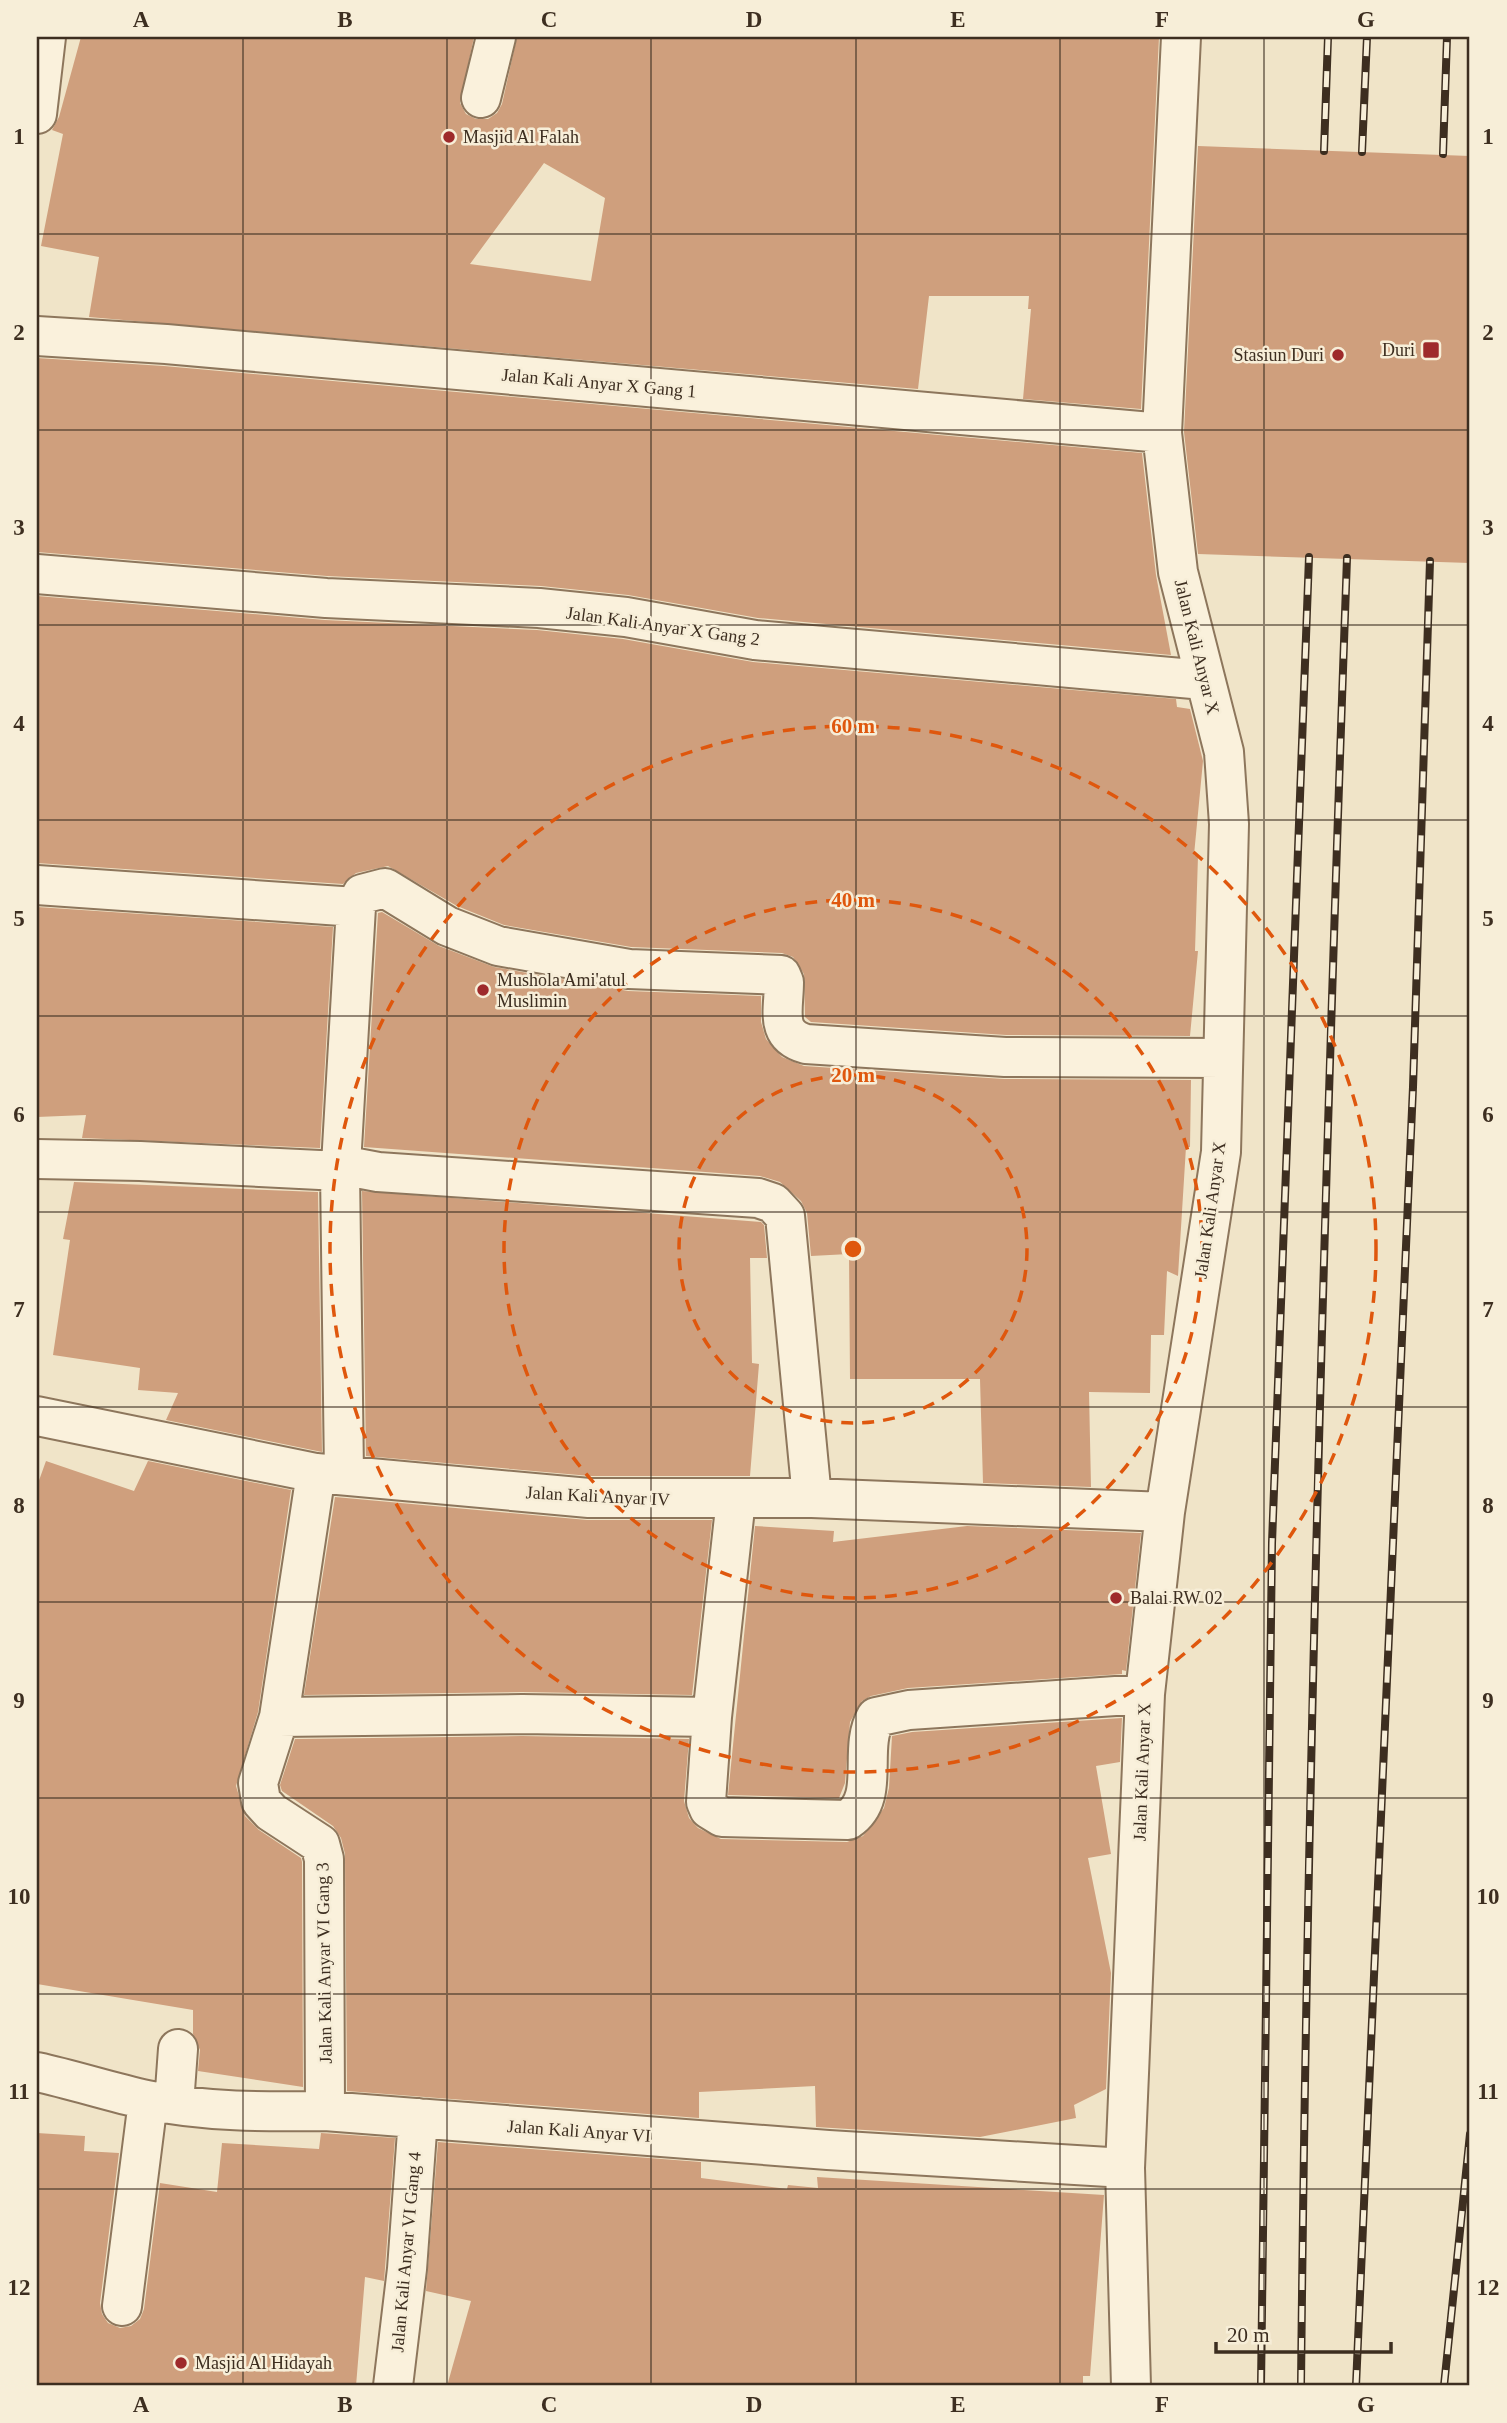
<svg xmlns="http://www.w3.org/2000/svg" width="1507" height="2423" font-family="Georgia,serif">
<style>
.building{fill:#cf9f7d;fill-rule:evenodd}
.lines{fill:none;stroke-linecap:round;stroke-linejoin:round}
.minor-casing{stroke:#8d765c;stroke-width:42}
.minor{stroke:#faf1dc;stroke-width:38}
.rail-casing{stroke:#3d2e20;stroke-width:8}
.rail{stroke:#f7eed8;stroke-width:5;stroke-dasharray:16;stroke-linecap:butt}
.grid{fill:none;stroke:#3d2e20;stroke-width:2;stroke-opacity:0.55}
.ring{fill:none;stroke:#df570d;stroke-width:3.5;stroke-dasharray:12 9}
.poi-dot{fill:#9e2a2b;stroke:#f7eed8;stroke-width:2.5}
.labels{text-anchor:middle;dominant-baseline:central;stroke-width:5;stroke-linejoin:round;paint-order:stroke}
.poi-label{font-size:18px;fill:#3d2e20;stroke:#f7eed8;text-anchor:start}
.street-label{font-size:18px;fill:#3d2e20;stroke:#f7eed8}
.centre{fill:#df570d;stroke:#f7eed8;stroke-width:3.5}
.ring-label{font-size:21px;text-anchor:middle;font-weight:bold;fill:#df570d;stroke:#f7eed8;stroke-width:5;stroke-linejoin:round;paint-order:stroke}
.neatline{fill:none;stroke:#3d2e20;stroke-width:2.5}
.grid-label{font-size:23px;text-anchor:middle;font-weight:bold;fill:#3d2e20}
</style>
<rect width="100%" height="100%" fill="#f0e4c8"/>
<path class="building" d="M81 37H474L460 103 466 114 476 119H488L497 113 502 104 517 37H1159L1141 409 1023 399 1031 309H1028L1029 296H929L918 389 89 317 99 257 41 246 63 134 52 130 59 117ZM544 163 605 198 591 281 470 264Z
M1198 146 1470 156V563L1198 554 1184 432Z
M37 358 164 366 1142 453 1156 575 1171 655 758 618 628 595 541 586 327 576 37 552Z
M37 596 325 620 537 630 623 639 753 662 1176 699 1177 707 1190 709 1203 761 1194 855 1198 856 1195 951H1198L1190 1036 1006 1035 811 1022 805 1017 804 974 793 957 782 953 631 947 504 925 457 906 388 866 356 873 343 884 37 863Z
M37 907 333 927 320 1148 82 1138 86 1115 37 1117Z
M382 912 439 946 494 967 628 991 761 996V1022L766 1039 782 1057 804 1066 1004 1079 1191 1080 1190 1147H1186L1178 1276 1167 1271 1164 1335H1151L1150 1393 1089 1392 1091 1487 983 1483 980 1379H850L849 1254 811 1256 807 1213 801 1201 780 1182 760 1176 364 1147 378 913Z
M74 1182 318 1192 322 1452 166 1420 178 1393 138 1390 140 1368 53 1355 70 1240 63 1239Z
M362 1191 761 1222 764 1225 767 1258H750L752 1363 759 1364 750 1476H590L366 1456Z
M46 1461 134 1491 148 1461 291 1490 258 1712 236 1786 245 1816 259 1830 301 1858 302 1862 303 2087 198 2071 200 2050 193 2034V2010L37 1984V1486Z
M335 1497 587 1520H712L692 1695 522 1692 304 1695Z
M755 1526 834 1531 833 1542 967 1526 1141 1533 1126 1671 1122 1670V1674L908 1688 871 1696 862 1701 850 1722 845 1783 839 1798 728 1795Z
M1122 1718 1120 1762 1096 1766 1111 1854 1088 1858 1111 1973 1106 2089 1074 2105 1076 2118 980 2137 816 2127 815 2086 699 2092V2118L347 2091 345 1854 341 1838 333 1826 282 1791 280 1785 295 1739 522 1736 689 1739 684 1801 689 1818 698 1828 721 1839 847 1842 863 1836 884 1808 889 1788 892 1736 912 1732Z
M37 2133 85 2136 84 2151 119 2153 100 2303 102 2314 108 2323 120 2328 131 2326 140 2319 144 2309 160 2183 217 2192 222 2143 319 2149 321 2133 395 2138 384 2281 365 2277 356 2386H37Z
M438 2142 701 2162V2178L787 2189 788 2185 818 2188 817 2177 1104 2195 1090 2376H1083V2386H447L471 2301 426 2291Z"/>
<g class="lines">
<g class="minor-casing">
<path id="minor" d="M481 98 496 37
M37 114 46 37
M37 336 166 344 1162 433
M37 574 326 598 539 608 626 617 755 640 1204 680
M37 885 356 907
M37 1159 140 1161 340 1171 341 1165 378 1172 758 1198 773 1203 785 1216 812 1498
M341 1165 356 907 362 894 385 888 447 926 498 946 629 969 781 975 784 982C784 1010 774 1035 806 1044L1005 1057 1222 1058
M340 1171 344 1474
M37 1416 316 1473 589 1498H812L1165 1512
M316 1473 279 1717 258 1783 261 1801 271 1812 320 1844 324 1859 325 2111
M279 1717 522 1714 712 1717 706 1802 709 1809 722 1817 848 1820C882 1797 857 1750 876 1717L909 1710 1145 1694
M712 1717 736 1499
M37 2072C74 2080 110 2092 147 2100 204 2112 266 2112 325 2111L828 2150 1125 2168
M174 2104 178 2049
M122 2306 148 2101
M393 2386 407 2269 418 2118
M1131 2386 1125 2168 1145 1694 1165 1512 1221 1152 1229 824 1224 752 1178 572 1162 433 1181 37"/>
</g>
<use href="#minor" class="minor"/>
<g class="rail-casing">
<path id="rail" d="M1324 151 1328 37
M1362 152 1367 37
M1443 154 1447 37
M1261 2386 1272 1543 1309 557
M1301 2386C1307 1777 1325 1167 1347 558
M1356 2386 1413 1087 1430 561
M1444 2386 1470 2134"/>
</g>
<use href="#rail" class="rail"/>
</g>
<path class="grid" d="M243 37V2386M447 37V2386M651 37V2386M856 37V2386M1060 37V2386M1264 37V2386M37 234H1470M37 430H1470M37 625H1470M37 820H1470M37 1016H1470M37 1212H1470M37 1407H1470M37 1602H1470M37 1798H1470M37 1994H1470M37 2189H1470"/>
<g class="ring">
<circle cx="853" cy="1249" r="174"/>
<circle cx="853" cy="1249" r="349"/>
<circle cx="853" cy="1249" r="523"/>
</g>
<g class="poi-dot">
<circle cx="449" cy="137" r="7"/>
<rect x="1422" y="341" width="18" height="18" rx="3.5"/>
<circle cx="1338" cy="355" r="7"/>
<circle cx="483" cy="990" r="7"/>
<circle cx="1116" cy="1598" r="7"/>
<circle cx="181" cy="2363" r="7"/>
</g>
<g class="labels">
<g class="poi-label">
<text x="463" y="137">Masjid Al Falah</text>
<text x="1415" y="350" text-anchor="end">Duri</text>
<text x="1324" y="355" text-anchor="end">Stasiun Duri</text>
<text x="497" y="980">Mushola Ami'atul<tspan x="497" dy="21">Muslimin</tspan></text>
<text x="1130" y="1598">Balai RW 02</text>
<text x="195" y="2363">Masjid Al Hidayah</text>
</g>
<g class="street-label">
<text transform="translate(599 383) rotate(5)">Jalan Kali Anyar X Gang 1</text>
<text transform="translate(663 626) rotate(8)">Jalan Kali Anyar X Gang 2</text>
<text transform="translate(1197 647) rotate(76)">Jalan Kali Anyar X</text>
<text transform="translate(1210 1210) rotate(-82)">Jalan Kali Anyar X</text>
<text transform="translate(598 1496) rotate(3)">Jalan Kali Anyar IV</text>
<text transform="translate(1142 1772) rotate(-88)">Jalan Kali Anyar X</text>
<text transform="translate(324 1963) rotate(-91)">Jalan Kali Anyar VI Gang 3</text>
<text transform="translate(579 2131) rotate(4)">Jalan Kali Anyar VI</text>
<text transform="translate(406 2252) rotate(-85)">Jalan Kali Anyar VI Gang 4</text>
</g>
</g>
<circle cx="853" cy="1249" r="10" class="centre"/>
<g class="ring-label">
<text x="853" y="733">60 m</text>
<text x="853" y="907">40 m</text>
<text x="853" y="1082">20 m</text>
</g>
<rect width="1507" height="2423" fill="none" stroke="#f7eed8" stroke-width="77"/>
<path d="M1216 2342v10h175v-10" fill="none" stroke="#3d2e20" stroke-width="3.5"/>
<text x="1227" y="2342" font-size="21" fill="#3d2e20" stroke="#f7eed8" stroke-width="5" paint-order="stroke">20 m</text>
<rect x="38" y="38" width="1430" height="2346" class="neatline"/>
<g class="grid-label">
<text x="141" y="27">A</text>
<text x="345" y="27">B</text>
<text x="549" y="27">C</text>
<text x="754" y="27">D</text>
<text x="958" y="27">E</text>
<text x="1162" y="27">F</text>
<text x="1366" y="27">G</text>
<text x="19" y="144">1</text>
<text x="1488" y="144">1</text>
<text x="19" y="340">2</text>
<text x="1488" y="340">2</text>
<text x="19" y="535">3</text>
<text x="1488" y="535">3</text>
<text x="19" y="731">4</text>
<text x="1488" y="731">4</text>
<text x="19" y="926">5</text>
<text x="1488" y="926">5</text>
<text x="19" y="1122">6</text>
<text x="1488" y="1122">6</text>
<text x="19" y="1317">7</text>
<text x="1488" y="1317">7</text>
<text x="19" y="1513">8</text>
<text x="1488" y="1513">8</text>
<text x="19" y="1708">9</text>
<text x="1488" y="1708">9</text>
<text x="19" y="1904">10</text>
<text x="1488" y="1904">10</text>
<text x="19" y="2099">11</text>
<text x="1488" y="2099">11</text>
<text x="19" y="2295">12</text>
<text x="1488" y="2295">12</text>
<text x="141" y="2412">A</text>
<text x="345" y="2412">B</text>
<text x="549" y="2412">C</text>
<text x="754" y="2412">D</text>
<text x="958" y="2412">E</text>
<text x="1162" y="2412">F</text>
<text x="1366" y="2412">G</text>
</g>
</svg>
